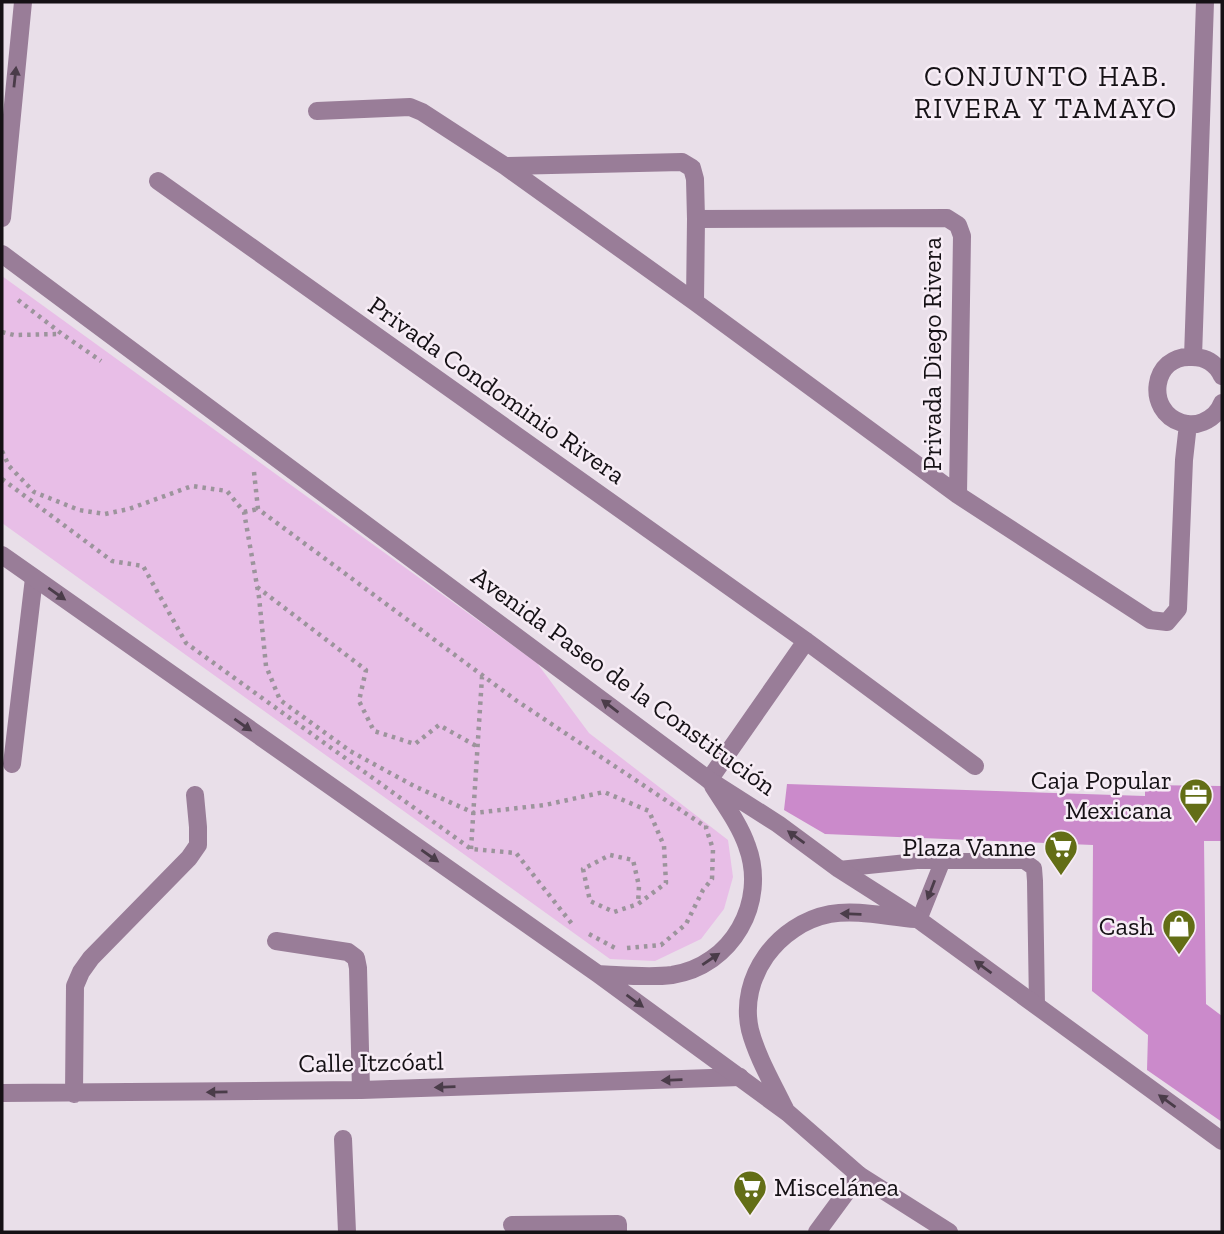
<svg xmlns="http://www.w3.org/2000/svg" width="1224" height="1234" font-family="'Zilla Slab',serif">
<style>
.green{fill:#e8bee7}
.building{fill:#cb8acb}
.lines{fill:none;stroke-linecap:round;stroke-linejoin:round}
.path{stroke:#9c949c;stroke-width:4.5;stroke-dasharray:3.5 5;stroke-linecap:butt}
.service{stroke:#997d98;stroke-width:16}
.minor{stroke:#997d98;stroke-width:18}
.tertiary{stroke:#997d98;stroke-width:18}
.oneway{fill:#4a3c49}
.labels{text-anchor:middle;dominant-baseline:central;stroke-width:5;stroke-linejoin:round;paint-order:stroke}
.street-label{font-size:26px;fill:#151115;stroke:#f7edf6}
.poi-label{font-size:26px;fill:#151115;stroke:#f7edf6;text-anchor:end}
.neighbourhood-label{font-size:28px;letter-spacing:2px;fill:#151115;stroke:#f7edf6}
</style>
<rect width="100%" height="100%" fill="#e9dfe9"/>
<path class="green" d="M2 276 537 663 589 733 728 840 733 877 724 909 701 939 655 961 610 959 2 523Z"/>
<path class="building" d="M787 784 1145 796V785L1222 786V841H1204L1206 1004 1222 1016V1122L1147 1070 1148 1035 1092 991 1093 845 825 834 784 810Z"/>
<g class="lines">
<path class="path" d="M18 300 62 334 101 361
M2 332 14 335 61 334
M2 451 9 466 34 492 79 510 105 514 129 509 192 486 227 491 244 512 259 597 266 666 280 700 350 751 414 786 474 813 545 805 604 792 649 811 664 846 666 883 638 904 614 912 590 901 583 869 610 855 633 860 639 886 638 904
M254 472 258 509 517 701 706 827
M2 479 112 561 143 566 186 643 471 849 516 853 572 924
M244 512 258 509
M257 587 366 670 359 701 374 731 415 744 439 725 478 747
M471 849 482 677
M589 934 615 948
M627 948 661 945 686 924 703 890 712 879 713 849 706 828 707 822"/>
<path class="service" d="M839 869 917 861H1024L1034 868 1035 881 1037 1006
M919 920 943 860"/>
<path class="minor" d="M317 111 410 107 422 112 505 166 695 302 958 495 1150 620 1167 622 1178 609 1184 460 1188 424
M505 166 682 162 692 168 695 179 696 219 695 302
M158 181 806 641 975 766
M2 218 23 2
M696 219 947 218 958 225 962 236 958 495
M1193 357 1205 2
M1222 376C1216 363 1206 357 1192 357 1152 354 1144 411 1182 423 1189 425 1196 425 1203 422 1212 418 1219 412 1222 403
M12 764 34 578
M709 780 806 641
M276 941 348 952 356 958 358 968 361 1090
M2 1093 361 1090 740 1077
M74 1094 75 986 81 972 91 958 189 858 198 845V827L195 795
M343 1139 347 1232
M512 1225 618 1224V1232
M817 1232 859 1175"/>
<path class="tertiary" d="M2 254 709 780 778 824 839 869 919 920 1222 1141
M2 555 598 974 788 1113 859 1175 949 1232
M598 974C622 975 648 978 672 975 732 966 768 902 747 846 740 825 725 805 713 786
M785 1109C773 1084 757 1057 750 1030 738 977 778 924 830 914 857 909 888 917 916 919"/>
</g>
<defs><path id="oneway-solid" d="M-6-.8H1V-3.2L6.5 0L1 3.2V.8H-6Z" transform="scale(1.75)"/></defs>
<g class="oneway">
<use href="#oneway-solid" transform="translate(15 77) rotate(-84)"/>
<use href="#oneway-solid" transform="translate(57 594) rotate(35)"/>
<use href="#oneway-solid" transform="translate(610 706) rotate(-143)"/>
<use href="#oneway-solid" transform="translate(243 725) rotate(35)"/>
<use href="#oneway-solid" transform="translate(796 837) rotate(-144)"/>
<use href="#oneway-solid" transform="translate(430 856) rotate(35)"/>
<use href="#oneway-solid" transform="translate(931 890) rotate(111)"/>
<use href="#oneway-solid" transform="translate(851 914) rotate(-178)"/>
<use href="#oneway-solid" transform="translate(711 959) rotate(-34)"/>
<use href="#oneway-solid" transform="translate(983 967) rotate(-144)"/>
<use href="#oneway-solid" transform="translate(635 1001) rotate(36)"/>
<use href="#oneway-solid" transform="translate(672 1080) rotate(178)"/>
<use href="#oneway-solid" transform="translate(445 1087) rotate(178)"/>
<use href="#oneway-solid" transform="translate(217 1092) rotate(179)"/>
<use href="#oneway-solid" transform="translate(1167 1101) rotate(-144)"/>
</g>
<defs>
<g id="office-pin" transform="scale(1.75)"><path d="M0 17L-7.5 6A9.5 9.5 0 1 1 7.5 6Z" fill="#636e16" stroke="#f7edf6"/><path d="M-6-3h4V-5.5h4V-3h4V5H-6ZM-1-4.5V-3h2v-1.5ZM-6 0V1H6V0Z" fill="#fff"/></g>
<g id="supermarket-pin" transform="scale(1.75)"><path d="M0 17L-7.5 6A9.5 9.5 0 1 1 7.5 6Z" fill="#636e16" stroke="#f7edf6"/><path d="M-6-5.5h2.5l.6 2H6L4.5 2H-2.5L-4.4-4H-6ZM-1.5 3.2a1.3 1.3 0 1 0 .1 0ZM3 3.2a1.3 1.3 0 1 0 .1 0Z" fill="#fff"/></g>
<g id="shop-pin" transform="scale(1.75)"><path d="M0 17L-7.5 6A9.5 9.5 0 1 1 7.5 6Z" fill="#636e16" stroke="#f7edf6"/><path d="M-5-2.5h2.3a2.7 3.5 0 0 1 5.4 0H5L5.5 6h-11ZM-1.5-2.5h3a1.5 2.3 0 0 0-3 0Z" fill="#fff"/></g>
</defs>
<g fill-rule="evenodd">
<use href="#office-pin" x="1196" y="795"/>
<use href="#supermarket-pin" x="1061" y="847"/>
<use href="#shop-pin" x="1179" y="926"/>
<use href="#supermarket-pin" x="750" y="1187"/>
</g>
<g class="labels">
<g class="street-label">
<text transform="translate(932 354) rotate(-90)">Privada Diego Rivera</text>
<text transform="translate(497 390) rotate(35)">Privada Condominio Rivera</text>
<text transform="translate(624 681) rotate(36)">Avenida Paseo de la Constitución</text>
<text transform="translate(371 1062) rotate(-1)">Calle Itzcóatl</text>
</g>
<g class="poi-label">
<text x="1172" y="780">Caja Popular<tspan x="1172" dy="30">Mexicana</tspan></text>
<text x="1036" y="847">Plaza Vanne</text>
<text x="1154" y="926">Cash</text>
<text x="774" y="1187" text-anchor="start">Miscelánea</text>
</g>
<g class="neighbourhood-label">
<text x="1046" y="76">CONJUNTO HAB.<tspan x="1046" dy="32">RIVERA Y TAMAYO</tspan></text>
</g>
</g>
<rect width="1224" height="1234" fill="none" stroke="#151115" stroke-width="7"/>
</svg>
